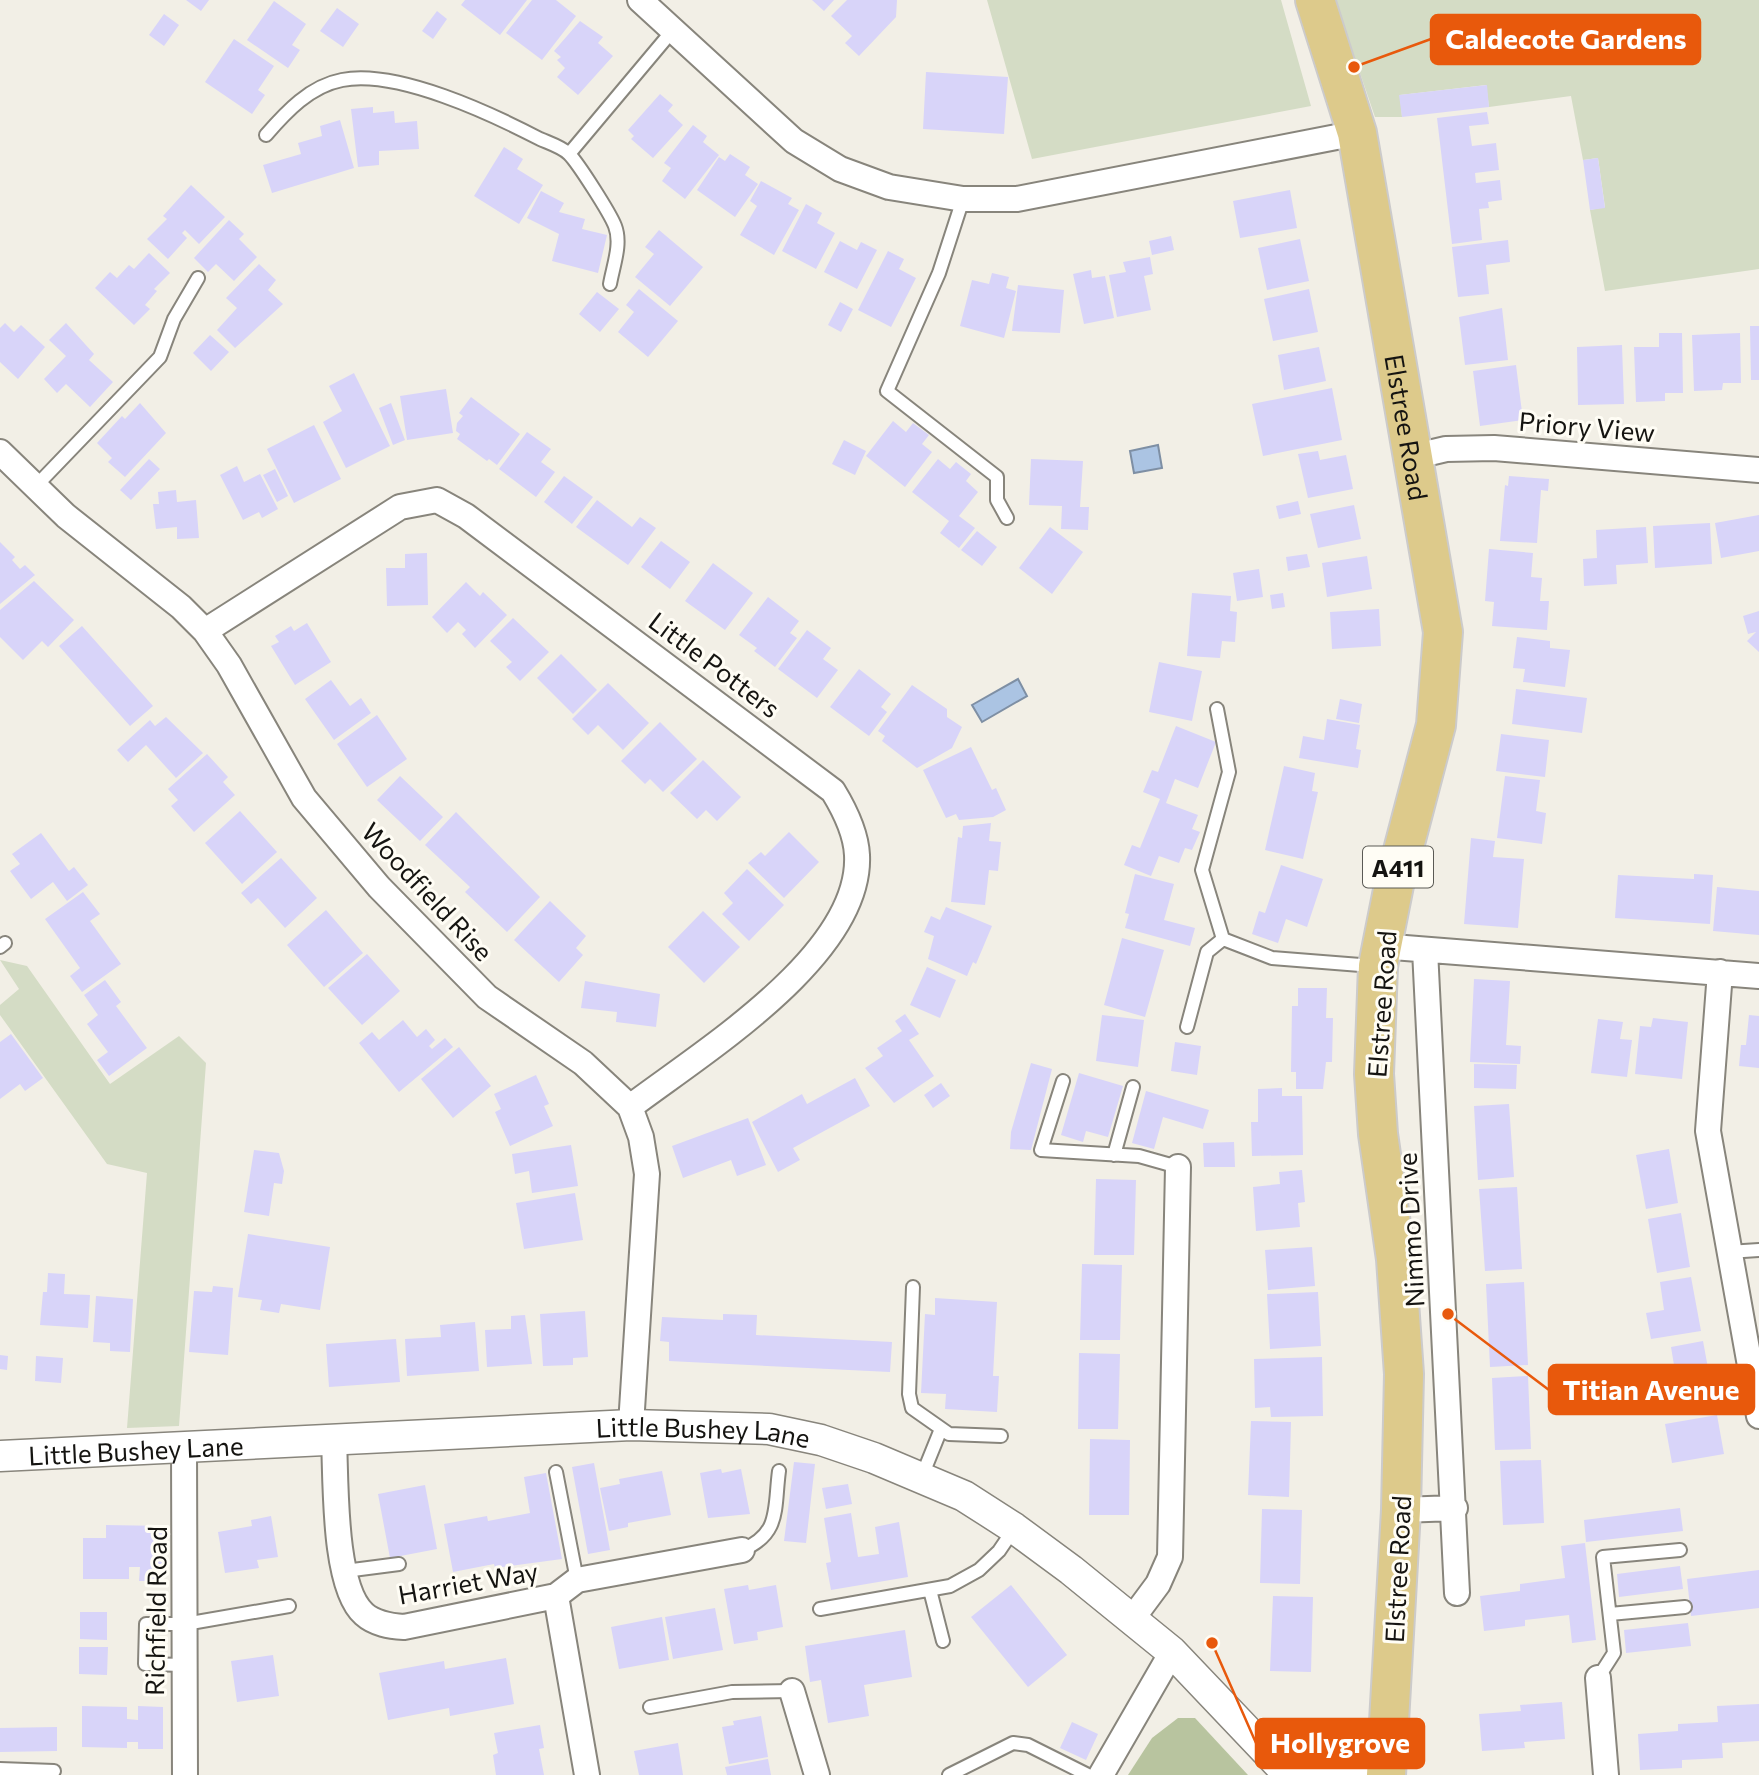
<svg xmlns="http://www.w3.org/2000/svg" width="1759" height="1775" font-family="Commissioner,sans-serif">
<style>
.green{fill:#d4dcc5}
.forest{fill:#b8c49f}
.water{fill:#abc4e3;stroke:#7e8fa4;stroke-width:2}
.building{fill:#d8d4f9}
.lines{fill:none;stroke-linecap:round;stroke-linejoin:round}
.service-casing{stroke:#88857c;stroke-width:16}
.minor-casing{stroke:#88857c;stroke-width:28}
.tertiary-casing{stroke:#88857c;stroke-width:33}
.primary-casing{stroke:#cccbcb;stroke-width:42}
.service{stroke:#fff;stroke-width:12}
.minor{stroke:#fff;stroke-width:24}
.tertiary{stroke:#fff;stroke-width:30}
.primary{stroke:#ddca8b;stroke-width:38}
.labels{text-anchor:middle;dominant-baseline:central;stroke-width:6;stroke-linejoin:round;paint-order:stroke}
.shield{fill:#fffdf5;stroke:#5b5a55;stroke-width:2}
.shield-label{font-size:24px;font-weight:bold;fill:#151411}
.street-label{font-size:26px;fill:#151411;stroke:#fffdf5}
.leader{fill:none;stroke:#e8590c;stroke-width:2.5}
.callout-dot{fill:#e8590c;stroke:#fffdf5;stroke-width:2.5}
.callout{fill:#e8590c;stroke:#e8590c;stroke-width:2.5}
.callout-label{font-size:28px;text-anchor:middle;font-weight:bold;fill:#fff}
</style>
<rect width="100%" height="100%" fill="#f2efe6"/>
<path class="green" d="M987 0H1281L1311 106 1032 159Z
M1335 0H1759V269L1605 291 1590 210 1605 207 1598 158 1583 160 1571 96 1489 107 1486 85 1400 95 1402 117H1375Z
M0 960 27 966 110 1084 179 1036 206 1063 179 1426 127 1428 147 1173 107 1164 0 1015V1005L19 989Z"/>
<path class="forest" d="M1178 1718H1195L1248 1775H1128L1152 1738Z"/>
<path class="water" d="M1158 445 1162 468 1134 473 1130 451Z
M1018 679 1027 696 982 722 972 705Z"/>
<path class="building" d="M186 0H209L201 11Z
M465 0H527L500 35 461 5Z
M532 0H556L576 16 542 60 506 33Z
M812 0H834L824 11Z
M847 0H897L896 17 859 56 845 43 852 36 831 16Z
M274 1 306 24 292 45 300 50 288 68 247 40Z
M337 8 359 24 343 47 320 31Z
M437 11 447 19 433 39 422 31Z
M164 14 179 25 164 46 149 35Z
M580 21 603 37 598 43 613 56 578 95 557 77 565 68 557 60 561 57 554 51Z
M234 39 274 66 258 90 265 95 252 114 205 82Z
M926 72 1008 77 1004 134 923 129Z
M1487 85 1489 107 1402 117 1399 95Z
M660 94 673 105 668 111 683 125 653 158 631 139 634 136 628 130Z
M373 107V113L394 111 395 123 417 121 419 149 379 151V165L358 167 351 109Z
M1487 112 1489 124 1469 126 1472 146 1496 143 1499 170 1475 173 1476 183 1500 180 1502 200 1488 202 1489 208 1479 209 1482 240 1452 244 1437 118Z
M340 120 354 168 272 193 263 165 301 154 298 143 322 136 320 126Z
M693 125 707 136 703 142 719 155 685 199 662 181 671 168 664 163Z
M504 147 523 159 517 169 543 185 519 224 474 196Z
M730 154 750 167 745 175 758 184 735 217 697 190 719 157 725 161Z
M1598 158 1605 208 1590 210 1583 160Z
M761 181 792 198 788 204 799 210 774 255 740 235 757 206 750 201Z
M191 185 225 217 199 244 185 230 182 233 187 238 168 259 147 239 167 219 163 216Z
M1290 190 1297 228 1240 238 1233 201Z
M541 191 564 203 559 212 585 219 582 229 607 235 598 273 552 261 559 234 527 218Z
M806 204 822 213 817 223 835 233 816 269 782 251Z
M229 220 244 234 239 239 257 257 234 281 216 264 208 272 194 258Z
M659 230 703 267 670 306 635 277 654 254 645 247Z
M1171 236 1174 250 1152 255 1149 241Z
M1300 239 1309 281 1267 290 1258 248Z
M1508 240 1510 262 1486 265 1489 294 1458 297 1452 247Z
M840 241 857 250 861 242 877 250 857 289 824 272Z
M888 251 904 259 899 269 916 278 891 327 858 310Z
M149 253 170 273 154 289 157 291 145 305 150 309 134 325 95 288 110 272 117 278 129 265 134 269Z
M1150 257 1153 274 1144 276 1151 310 1117 317 1109 275 1126 272 1123 262Z
M259 264 276 280 268 290 283 304 235 348 217 330 237 308 226 298Z
M1091 270 1092 278 1105 276 1114 318 1084 324 1073 274Z
M992 273 1009 277 1006 288 1016 291 1004 338 960 326 972 280 989 284Z
M1018 285 1064 290 1060 333 1012 331Z
M639 289 678 321 648 357 618 332 634 312 626 305Z
M1309 289 1318 332 1273 341 1264 299Z
M597 292 619 309 600 332 579 314Z
M840 302 853 309 841 332 828 325Z
M1502 308 1508 360 1465 365 1459 317Z
M5 323 14 332 21 325 45 347 18 379 0 362V328Z
M66 323 94 354 89 360 113 382 90 407 66 384 57 393 44 379 66 356 49 340Z
M1750 326H1759V380H1751Z
M1659 333H1682L1683 393H1665V401L1636 402 1634 347H1659Z
M1740 333 1741 383H1723L1722 390 1694 391 1692 335Z
M210 335 229 352 211 371 193 353Z
M1622 345 1624 404 1578 405 1577 347Z
M1319 347 1326 381 1284 390 1278 355Z
M1516 365 1523 420 1480 426 1473 371Z
M354 373 390 446 346 468 323 422 342 411 329 386Z
M1332 388 1342 440 1263 456 1252 404Z
M446 389 453 433 407 440 400 396Z
M471 397 520 434 497 465 489 459 487 461 457 439 460 434 456 431 457 423 463 416 459 413Z
M140 403 166 433 125 477 108 462 112 458 97 443 122 416 125 419Z
M391 403 405 440 393 445 379 408Z
M893 421 906 432 913 423 929 435 922 444 932 452 905 487 866 456Z
M314 425 341 479 294 503 267 449Z
M527 432 551 449 541 462 555 472 536 497 499 469Z
M844 440 866 451 855 475 832 464Z
M1318 451 1320 460 1346 455 1353 489 1308 498 1298 454Z
M149 459 160 469 131 500 120 490Z
M938 459 950 469 956 462 971 474 966 481 978 492 959 516 975 528 959 548 940 533 949 521 912 492Z
M1031 459 1083 461 1080 507H1089L1088 530 1061 529 1062 506 1029 505Z
M237 466 244 482 260 474 278 509 262 518 259 512 243 520 220 475Z
M275 469 288 496 277 502 263 475Z
M564 476 593 497 572 524 544 502Z
M1509 476 1549 479 1548 491 1541 490 1537 543 1500 541 1505 485 1508 486Z
M176 490 177 502 196 500 199 538 177 539V527L156 529 153 504H159L158 492Z
M597 500 632 527 640 517 656 528 628 565 576 527Z
M1298 501 1301 514 1279 519 1276 506Z
M1354 505 1361 539 1318 548 1310 514Z
M1759 515V551L1721 558 1715 523Z
M1710 523 1712 564 1655 568 1653 526Z
M1050 527 1083 552 1052 594 1019 568Z
M1646 527 1648 563 1616 565 1617 584 1584 586 1583 559 1597 558 1596 530Z
M977 531 997 547 982 566 961 550Z
M661 541 690 562 670 589 641 567Z
M0 542 15 557 12 560 20 569 25 565 35 575 0 604Z
M1489 549 1533 553 1531 577 1542 578 1540 601H1549L1547 630 1492 626 1494 602 1485 601Z
M427 553 428 605 387 606 386 568H405V554Z
M1307 554 1310 567 1288 571 1286 557Z
M1367 556 1372 589 1327 597 1322 563Z
M713 563 753 593 725 630 685 601Z
M1259 569 1263 597 1237 601 1233 573Z
M34 581 74 620 48 647 42 641 23 660 0 637V610Z
M466 582 480 596 483 592 507 615 475 648 462 634 466 630 458 622 447 633 432 617Z
M1192 593 1231 596 1230 611 1237 612 1235 642 1222 641 1220 658 1187 656Z
M1283 593 1285 607 1272 609 1270 595Z
M768 597 799 621 790 633 797 638 775 667 754 651 757 648 739 635Z
M1379 609 1381 646 1332 649 1330 612Z
M1759 611V652L1747 641 1756 632 1748 634 1743 616Z
M513 618 549 652 520 681 506 667 512 662 490 641Z
M307 623 331 662 295 685 271 646 279 642 275 636 291 626 294 631Z
M82 626 153 706 130 726 59 646Z
M807 630 831 648 823 659 838 670 817 698 778 669Z
M1517 637 1550 641V648L1570 650 1565 687 1523 682 1525 669 1513 668Z
M561 654 597 690 573 714 537 678Z
M1159 662 1202 671 1192 721 1149 712Z
M859 669 891 694 881 707 887 712 869 736 830 707Z
M331 680 350 706 361 698 371 713 334 740 305 699Z
M608 683 649 723 623 750 598 725 588 735 572 719Z
M912 685 947 709V717L962 727 952 748 917 768 882 741 885 736 878 731Z
M1516 689 1587 698 1582 733 1512 724Z
M1340 699 1362 704 1359 723 1336 719Z
M377 715 407 759 367 787 337 744Z
M166 717 203 753 176 778 146 745 128 762 117 750 150 720 155 726Z
M1327 719 1360 725 1356 749 1361 750 1358 768 1299 758 1303 736 1324 740Z
M660 722 697 759 663 792 650 779 645 784 621 761Z
M1176 726 1216 742 1198 788 1175 779 1166 803 1198 815 1192 829 1200 832 1192 850 1185 848 1179 863 1159 856 1151 876 1124 865 1132 845 1140 848 1160 799 1143 792 1152 770 1158 772Z
M1501 734 1549 740 1545 777 1496 771Z
M971 747 992 790 996 788 1006 810 993 817 959 820 956 814 946 818 923 770Z
M207 754 228 777 223 782 235 795 194 832 171 806 178 800 168 789Z
M703 760 741 797 717 821 706 810 697 819 670 793Z
M1284 766 1315 773 1312 791 1318 792 1303 859 1265 850Z
M400 776 443 817 420 841 377 800Z
M1505 776 1540 780 1536 811 1546 813 1542 844 1497 838Z
M240 811 277 852 242 884 205 843Z
M456 812 540 897 507 932 465 892 470 887 425 845Z
M991 823 989 841 1001 842 998 871 989 870 985 905 951 902 958 837 962 838 963 826Z
M789 832 819 862 784 898 748 863 761 852 765 856Z
M41 833 69 871 74 867 88 885 67 901 53 882 31 899 10 871 20 864 12 854Z
M1471 838 1495 841 1493 857 1524 859 1518 928 1464 924Z
M281 858 317 898 285 928 258 898 251 904 241 893Z
M1281 865 1323 879 1307 927 1286 919 1278 943 1252 934 1259 911 1265 913Z
M747 869 784 905 749 941 722 914 733 903 724 893Z
M1135 874 1174 884 1164 920 1195 928 1190 946 1125 928 1129 914 1125 913Z
M1694 874 1713 875 1710 924 1615 918 1618 875 1694 879Z
M1717 887 1759 891V935L1713 931Z
M83 892 100 914 90 921 121 964 82 992 70 976 80 968 45 919Z
M550 901 586 936 576 948 583 955 559 982 514 940Z
M946 907 992 926 976 964 973 962 967 976 928 959 934 936 924 932 931 916 940 920Z
M326 910 363 953 324 987 287 945Z
M703 911 740 947 704 983 668 947Z
M1122 938 1164 950 1145 1017 1104 1005Z
M367 954 400 991 362 1025 328 988Z
M927 967 956 980 940 1018 910 1005Z
M1474 979 1510 981 1506 1045 1521 1046 1520 1064 1470 1062Z
M105 980 121 1002 116 1006 147 1048 109 1076 97 1060 108 1052 87 1024 98 1015 84 995Z
M585 981 660 994 656 1027 616 1022 617 1012 581 1008Z
M1298 988H1327L1326 1018H1333L1332 1062H1326L1323 1089H1296V1072H1291L1292 1006H1298Z
M905 1014 919 1034 909 1040 934 1076 894 1103 865 1068 883 1056 877 1048 902 1031 895 1021Z
M1102 1015 1144 1020 1138 1067 1096 1061Z
M1749 1015 1759 1016V1068L1739 1066 1741 1045H1746Z
M1653 1018 1688 1022 1682 1079 1635 1074 1640 1026 1651 1027Z
M1598 1019 1623 1022 1620 1039 1632 1040 1627 1077 1591 1073Z
M403 1020 417 1037 426 1029 435 1040 429 1046 432 1049 445 1038 453 1047 399 1092 359 1043 372 1032 379 1040Z
M11 1034 43 1078 25 1091 20 1084 0 1099V1042Z
M1175 1042 1201 1046 1197 1075 1171 1071Z
M459 1047 491 1086 453 1118 421 1079Z
M1031 1063 1052 1069 1031 1150 1010 1149 1011 1132Z
M1474 1064 1517 1065 1516 1089 1474 1088Z
M1079 1073 1123 1086 1108 1137 1086 1131 1083 1142 1061 1135Z
M536 1075 549 1104 544 1106 553 1126 510 1146 495 1112 501 1109 494 1094Z
M855 1078 870 1106 793 1148 800 1160 778 1172 752 1122 802 1094 807 1104Z
M941 1083 950 1096 933 1108 924 1095Z
M1282 1088V1096H1302L1303 1155 1252 1156 1251 1122H1258V1089Z
M1146 1091 1209 1110 1203 1129 1163 1117 1154 1149 1132 1143Z
M1509 1104 1514 1177 1478 1180 1474 1106Z
M748 1118 766 1165 737 1176 731 1160 683 1178 672 1146Z
M1234 1142 1235 1167H1204L1203 1143Z
M571 1145 578 1186 532 1193 529 1171 515 1174 512 1154Z
M1669 1149 1678 1203 1646 1209 1636 1155Z
M254 1150 279 1153 284 1171 282 1184 274 1183 269 1216 244 1212Z
M1302 1170 1305 1202 1298 1203 1300 1227 1256 1231 1253 1187 1280 1184 1279 1172Z
M1096 1179 1136 1180 1134 1255H1094Z
M1517 1187 1522 1269 1485 1271 1479 1189Z
M575 1193 583 1240 524 1249 516 1203Z
M1681 1213 1690 1267 1657 1273 1648 1219Z
M248 1234 330 1247 320 1310 281 1304 279 1313 260 1310 262 1300 238 1297Z
M1312 1247 1315 1286 1268 1290 1265 1250Z
M1082 1264 1122 1265 1120 1340H1080Z
M48 1273 65 1274 64 1294 90 1295 88 1328 40 1325 43 1292H47Z
M1691 1277 1701 1331 1651 1339 1646 1313 1664 1310 1660 1282Z
M1524 1282 1528 1365 1490 1367 1486 1284Z
M213 1286 233 1288 228 1355 189 1352 194 1291 212 1292Z
M1318 1292 1321 1346 1270 1349 1267 1294Z
M96 1296 133 1299 130 1352 110 1351V1343L93 1342Z
M935 1298 997 1302 993 1376H999L997 1412 945 1409 946 1394 921 1393 925 1314 935 1315Z
M585 1311 588 1357 573 1358V1365L543 1366 540 1314Z
M723 1314 757 1315 756 1335 892 1342 890 1372 669 1361V1342L660 1341 662 1317 723 1320Z
M525 1315 532 1364 487 1367 485 1330 511 1329V1316Z
M475 1322 479 1371 407 1376 405 1339 441 1337 440 1325Z
M396 1339 400 1382 329 1387 326 1344Z
M1703 1341 1713 1395 1680 1401 1671 1347Z
M1079 1353 1120 1354 1118 1429H1078Z
M0 1355 8 1356 7 1370 0 1369Z
M36 1356 63 1358 61 1383 35 1381Z
M1322 1357 1323 1416 1271 1417 1270 1407 1255 1408 1254 1359Z
M1528 1376 1531 1449 1495 1450 1492 1378Z
M1717 1415 1724 1454 1672 1463 1665 1424Z
M1251 1421 1291 1422 1289 1497 1248 1495Z
M1090 1439 1130 1440 1129 1515H1089Z
M1541 1460 1544 1523 1503 1525 1500 1461Z
M794 1462 815 1464 806 1543 784 1541Z
M594 1463 610 1550 588 1554 572 1467Z
M721 1469 722 1473 741 1469 750 1514 708 1518 700 1473Z
M662 1471 671 1515 628 1523V1527L609 1531 600 1488 620 1484 619 1479Z
M546 1473 562 1559 495 1568 494 1564 453 1572 444 1524 487 1516 488 1521 530 1513 524 1477Z
M848 1484 852 1504 826 1509 822 1488Z
M425 1485 437 1549 390 1558 378 1494Z
M1680 1508 1683 1531 1586 1542 1584 1520Z
M1262 1509 1302 1510 1300 1584 1260 1583Z
M851 1513 858 1557 879 1554 875 1527 899 1522 908 1577 831 1590 826 1563 831 1562 824 1518Z
M271 1516 278 1557 257 1560 259 1568 225 1573 218 1532 252 1526 251 1520Z
M106 1525 164 1526 163 1581H139L140 1567H129V1579H83V1538H106Z
M1585 1543 1596 1640 1572 1643 1569 1615 1525 1620V1626L1484 1631 1480 1596 1520 1591V1584L1565 1578 1561 1546Z
M1680 1566 1683 1589 1619 1597 1617 1574Z
M1759 1570V1608L1691 1616 1687 1579Z
M748 1585 749 1590 776 1585 783 1627 757 1632 758 1640 734 1644 724 1589Z
M1011 1585 1067 1655 1028 1687 971 1617Z
M1273 1596 1313 1597 1311 1672 1270 1671Z
M715 1608 723 1650 673 1659 665 1617Z
M80 1612H107V1640L80 1639Z
M662 1617 669 1660 619 1669 611 1627Z
M1688 1623 1691 1646 1626 1653 1624 1630Z
M905 1630 912 1677 864 1685 869 1716 828 1723 821 1680 810 1682 805 1646Z
M79 1647H108L107 1675 79 1674Z
M273 1655 279 1696 237 1702 231 1661Z
M506 1658 514 1704 450 1716 449 1708 388 1720 379 1673 444 1661 445 1669Z
M1562 1702 1565 1739 1524 1742 1525 1748 1482 1751 1479 1714 1521 1711 1520 1705Z
M1759 1704V1741L1722 1743 1723 1758 1682 1760V1768L1640 1770 1638 1734 1678 1731V1724L1718 1722 1717 1706Z
M82 1706 127 1707V1719L138 1720V1706L163 1707V1749H138V1742H127V1748L82 1747Z
M761 1716 768 1757 729 1764 722 1727 734 1725 733 1721Z
M1072 1722 1098 1734 1086 1760 1060 1748Z
M540 1725 544 1748 539 1749 544 1775H496L493 1755 498 1753 494 1733Z
M57 1727V1751L0 1752V1728Z
M678 1743 683 1775H639L634 1751Z
M768 1759 771 1775H727L725 1767Z"/>
<g class="lines">
<g class="service-casing">
<path id="service" d="M266 135C286 112 310 86 342 80 397 69 492 114 540 139 549 143 562 147 569 154 578 163 610 213 615 226 622 244 613 266 610 284
M569 154 673 30
M963 199 939 273 887 391 997 477V500L1007 518
M35 487 160 357 174 319 198 278
M1217 709 1229 772 1202 870 1223 939
M0 947 5 943
M1187 1027 1207 952 1223 939 1272 958 1373 966
M1063 1081 1041 1150 1139 1156 1178 1167
M1114 1155 1133 1087
M1728 1252 1759 1250
M913 1287 909 1394 912 1408 949 1434 1001 1436
M556 1472 577 1580
M922 1476 941 1429
M742 1550C781 1534 774 1508 779 1471
M345 1571 399 1564
M930 1590 943 1641
M820 1609 950 1586 979 1570 999 1551 1014 1529
M1610 1614 1685 1607
M184 1665 145 1664 146 1624H185L289 1606
M1598 1678 1614 1653 1603 1557 1680 1550
M650 1707 732 1692 792 1691
M0 1769 54 1771
M949 1775 1013 1743 1028 1745 1088 1775"/>
</g>
<g class="minor-casing">
<path id="minor" d="M640 0 794 141 840 169 889 187 963 199H1017L1357 133
M0 452 66 516 181 607 205 631 229 665 304 798 379 887 487 997 583 1063 630 1107 641 1137 647 1174 631 1425
M1412 457 1446 449 1494 448 1759 470
M205 631 400 507 437 500 466 516 833 791C844 809 856 833 857 855 862 955 701 1053 630 1107
M1380 946 1759 976
M1425 950 1457 1593
M1720 972 1708 1131 1759 1416
M334 1439C336 1480 333 1587 364 1614 375 1624 390 1626 404 1627L556 1596 587 1775
M184 1447 185 1775
M1401 1510 1455 1508
M556 1596 577 1580 742 1550
M1132 1619 1158 1584 1170 1557 1178 1167
M1598 1678 1606 1775
M792 1691 817 1775
M1101 1775 1172 1652"/>
</g>
<g class="tertiary-casing">
<g id="tertiary">
<path id="s1" d="M0 1456 631 1425 769 1429 821 1440 874 1458 964 1496 1014 1528 1071 1570 1172 1652 1289 1775"/>
<path d="M1287 1772C1333 1774 1346 1775 1386 1749"/>
</g>
</g>
<g class="primary-casing">
<g id="primary">
<path id="s2" d="M1315 0 1357 133 1443 632 1436 725 1394 885 1378 966 1374 1074 1378 1134 1396 1259 1404 1374 1401 1510 1386 1775"/>
</g>
</g>
<use href="#service" class="service"/>
<use href="#minor" class="minor"/>
<use href="#tertiary" class="tertiary"/>
<use href="#primary" class="primary"/>
</g>
<g class="labels">
<rect class="shield" x="1363" y="846.5" width="70" height="41" rx="5"/>
<g class="shield-label">
<text x="1398" y="867">A411</text>
</g>
<g class="street-label">
<text stroke="none"><textPath href="#s2" startOffset="438">Elstree Road</textPath></text>
<text transform="translate(1587 426) rotate(5)">Priory View</text>
<text transform="translate(715 664) rotate(37)">Little Potters</text>
<text transform="translate(428 891) rotate(47)">Woodfield Rise</text>
<text transform="translate(1381 1004) rotate(-86)">Elstree Road</text>
<text transform="translate(1410 1230) rotate(-93)">Nimmo Drive</text>
<text stroke="none"><textPath href="#s1" startOffset="704">Little Bushey Lane</textPath></text>
<text stroke="none"><textPath href="#s1" startOffset="136">Little Bushey Lane</textPath></text>
<text transform="translate(1397 1569) rotate(-87)">Elstree Road</text>
<text transform="translate(468 1582) rotate(-10)">Harriet Way</text>
<text transform="translate(155 1611) rotate(-89)">Richfield Road</text>
</g>
</g>
<path class="leader" d="M1354 67L1431 39M1448 1314L1549 1390M1212 1643L1256 1743"/>
<g class="callout-dot">
<circle cx="1354" cy="67" r="7"/>
<circle cx="1448" cy="1314" r="7"/>
<circle cx="1212" cy="1643" r="7"/>
</g>
<g class="callout">
<rect x="1431" y="15" width="269" height="49" rx="7"/>
<rect x="1549" y="1365" width="205" height="49" rx="7"/>
<rect x="1256" y="1719" width="168" height="49" rx="7"/>
</g>
<g class="callout-label">
<text x="1566" y="49">Caldecote Gardens</text>
<text x="1651" y="1400">Titian Avenue</text>
<text x="1340" y="1753">Hollygrove</text>
</g>
</svg>
